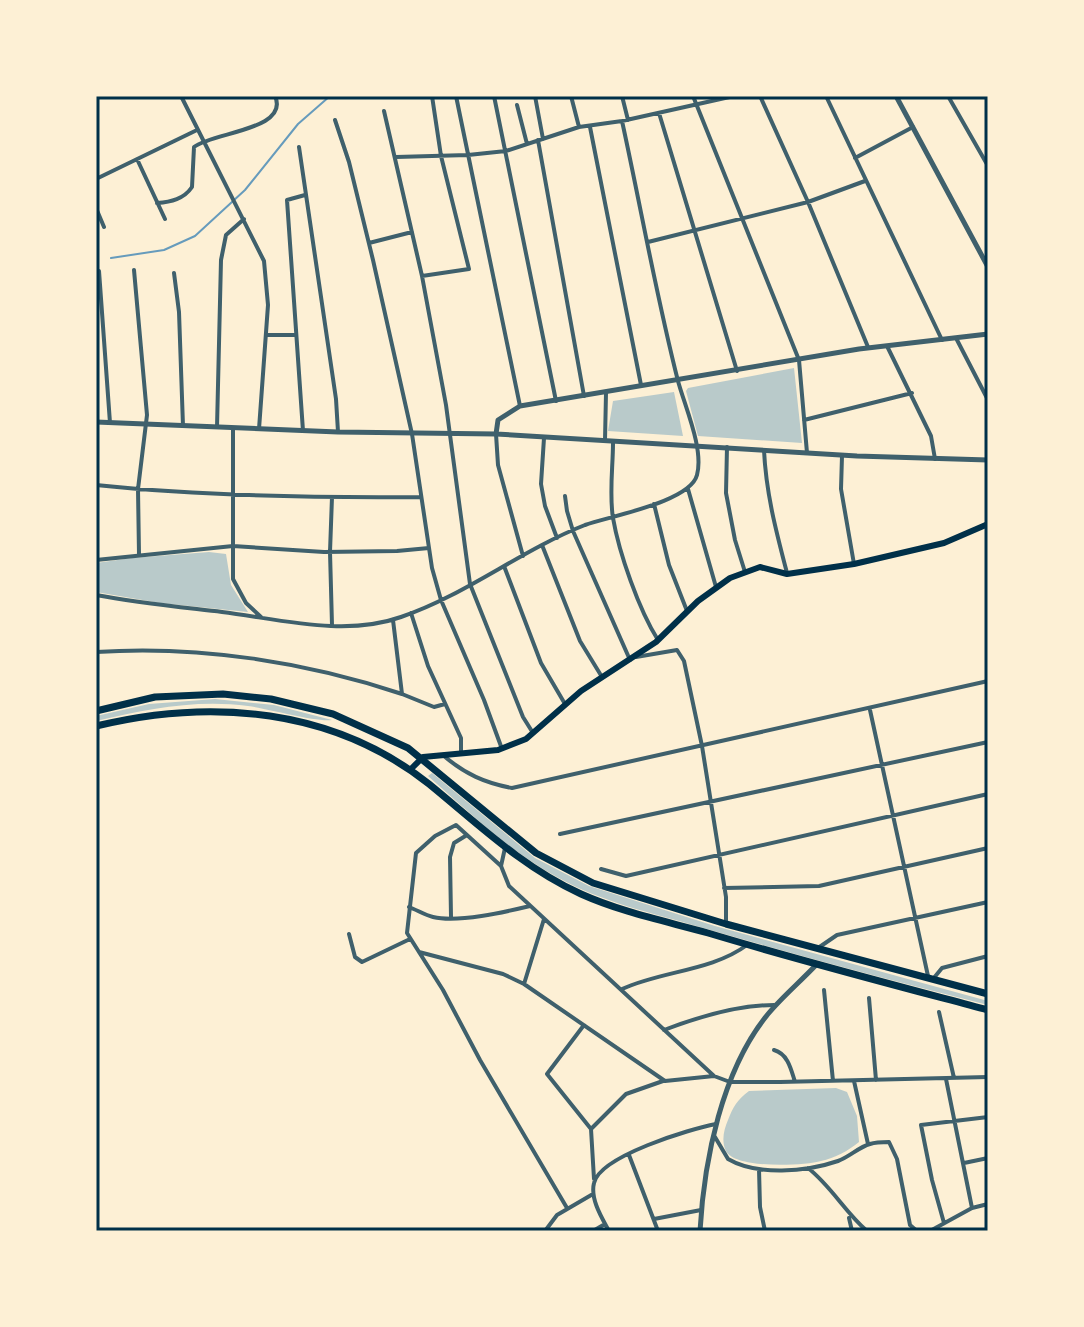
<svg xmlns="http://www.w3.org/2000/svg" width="1084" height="1327" font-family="Signika,sans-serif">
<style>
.green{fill:#b9caca}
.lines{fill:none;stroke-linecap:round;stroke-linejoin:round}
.stream{stroke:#669bbc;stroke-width:2}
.minor{stroke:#3f606c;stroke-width:4}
.tertiary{stroke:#3f606c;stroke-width:5}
.secondary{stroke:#003049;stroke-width:6}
.trunk{stroke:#003049;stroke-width:7}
.neatline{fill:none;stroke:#003049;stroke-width:3}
</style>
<rect width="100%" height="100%" fill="#fdf0d5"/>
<path class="green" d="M794 368 802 443 698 436 686 391 688 388Z
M674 392 683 436 608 431 613 401Z
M209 552 226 554 231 585 248 612 160 603 96 592V563L132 558Z
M215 699 274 705 332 720C314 722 270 709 248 706 197 699 146 709 96 721V716L149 704Z
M432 773 535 858 589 886 715 926 988 1001V1005C892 981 796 955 700 927 652 913 601 902 557 877 509 851 469 812 428 776Z
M836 1088 847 1092 857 1116 859 1142C848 1151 835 1158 821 1161 803 1166 735 1169 726 1151 721 1141 724 1129 728 1120 733 1107 737 1100 749 1091Z"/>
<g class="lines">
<path class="stream" d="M111 258 164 250 195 236 245 190 298 124 330 96"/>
<path class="minor" d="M181 96 264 261 268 305 259 429
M456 96 520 406
M494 96 556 401
M535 96 543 139
M571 96 579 127
M622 96 628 120
M693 96 799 360 807 453
M760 96 808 202 868 347
M826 96 942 340
M948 96 988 166
M517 105 527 144
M384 111 422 276 446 405 470 584 523 717 533 733
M659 113 737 371
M335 120 349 162 373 260 412 434 432 568 441 600 484 700 502 749
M590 127 641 385
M538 140 584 396
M299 147 336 399 338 432
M396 157 468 155 506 151 579 127 622 121 734 96
M855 158 913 127
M137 159 165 219
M96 179 197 130
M157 203C171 202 184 199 192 187L194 147C213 132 290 130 275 96
M96 208 104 227
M648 242 808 202 865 181
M369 243 412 232
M134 270 147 415 138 489 139 554
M96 271H99L110 423
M174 273 179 312 183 426
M422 276 469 269 441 156 432 96
M266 335H296
M956 338 988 400
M887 346 931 436 935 459
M804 420 912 393
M217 427 221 260 226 235 244 219
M233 428V579L246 603 261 617
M303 431 287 200 305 195
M496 434 498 465 523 556
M544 438 541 484 545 506 557 538
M605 440 606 393
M613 443C613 467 609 494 613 518 619 553 639 610 658 640
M727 447 726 493 735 540 745 572
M764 450C766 493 776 531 787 573
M842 456 841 489 854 564
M96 485C204 496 313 498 421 497
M688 489 716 587
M565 496 567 511 573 531 630 660
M332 497 330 552 332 625
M654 504 669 565 687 611
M542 545 580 641 602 677
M96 560 233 546 324 552 397 551 429 548
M504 566 541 663 565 704
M96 595C138 603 180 607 222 612 279 619 345 637 401 617 466 595 521 550 585 525 610 516 690 502 697 475 704 449 685 407 678 381 656 295 641 208 622 121
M411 613 428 666 461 738V752
M393 620 402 694 434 707 445 704
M96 652C198 645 306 662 402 694
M636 657 677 650 684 661 702 746 726 897V924
M870 710 928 976
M444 756C465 774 485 783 512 788L988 681
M560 834 988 742
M505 848 501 866 509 886 714 1076 730 1082H780L988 1077
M501 866 456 825 435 836 416 853 407 933 443 990 480 1060 567 1208
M601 869 626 876 988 794
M724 888 819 886 988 848
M409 907C417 910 425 915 433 917 458 923 505 912 530 906
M451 917 450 857 454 843 467 835
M349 934 355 957 362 962 410 939
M818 948 837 935 988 902
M419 952 503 974 524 984 665 1081 714 1076
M933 979 942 968 988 956
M524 984 544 919
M622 989C661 971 712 971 747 945
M824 990 833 1081
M869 998 876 1080
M939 1012 954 1078
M584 1025 547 1074 591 1129 594 1179
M664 1030C698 1017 738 1005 774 1005
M774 1050C788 1054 791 1069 795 1082
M946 1079 972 1208
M854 1081 868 1144
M591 1129 626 1094 663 1081
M715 1137 728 1159C757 1176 806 1172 838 1161 849 1157 859 1147 870 1144 876 1142 883 1142 889 1142L897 1159 910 1225 917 1231
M629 1155 658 1231
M964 1163 988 1158
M808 1168C831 1186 845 1212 867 1231
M759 1169 760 1207 765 1231
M849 1218 852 1231
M654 1219 701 1210
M944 1223 932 1180 921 1125 988 1117
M545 1231 557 1215 593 1194
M593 1231 605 1224
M609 1231C602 1218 590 1199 594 1183 600 1156 690 1129 716 1124
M930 1231 972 1208 988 1204"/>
<path class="tertiary" d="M896 96 988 267
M96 422 338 432 496 434 857 456 988 460
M496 434 498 420 520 406 859 349 988 334
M700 1231C704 1160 722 1070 768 1014 782 997 801 981 816 965"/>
<path class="secondary" d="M410 770 423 757 498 750 526 739 581 691 656 642 698 601 730 578 760 567 787 574 854 564 944 543 988 524"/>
<path class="trunk" d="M96 711 155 697 223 694 271 699 333 714 408 748 536 853 593 883 726 924 988 994
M96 726C212 698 333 708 429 784 478 824 522 867 581 894 621 912 665 921 708 933 801 961 894 985 988 1010"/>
</g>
<rect width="1084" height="1327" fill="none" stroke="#fdf0d5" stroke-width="196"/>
<rect x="98" y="98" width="888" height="1131" class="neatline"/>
</svg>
